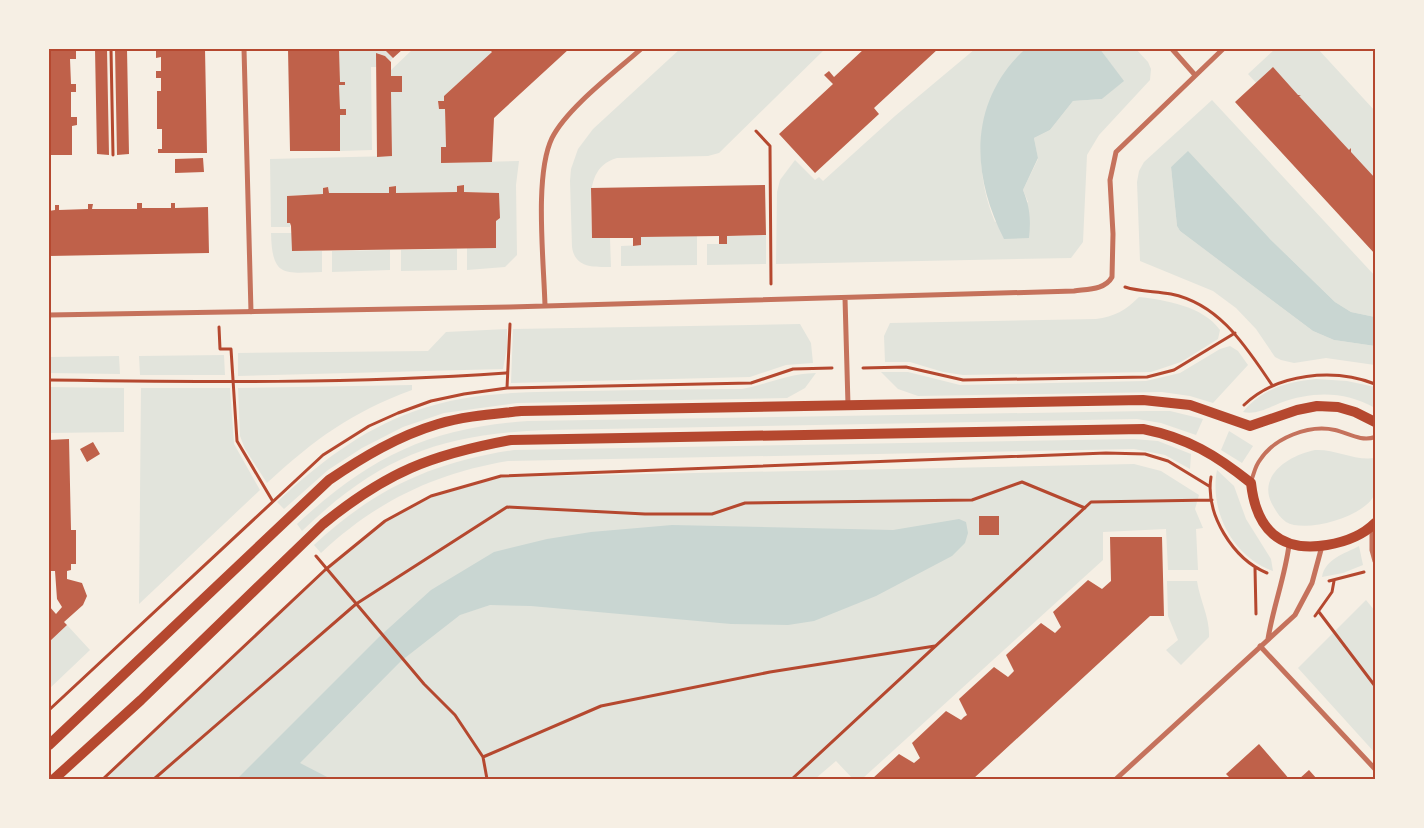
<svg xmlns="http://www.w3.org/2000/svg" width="1424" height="828" font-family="Manrope,sans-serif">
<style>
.green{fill:#e2e4dc}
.water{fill:#c9d6d2}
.building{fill:#bf614a}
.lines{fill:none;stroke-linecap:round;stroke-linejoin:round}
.path{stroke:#b5482f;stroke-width:3}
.service{stroke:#c5725c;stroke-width:4}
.minor{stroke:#c5725c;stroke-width:5}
.secondary{stroke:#b5482f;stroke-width:10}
.neatline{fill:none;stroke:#b5482f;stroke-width:2}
</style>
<rect width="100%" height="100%" fill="#f6efe4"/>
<path class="green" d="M339 49H384L393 58 390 61 385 56 376 53V67H371L372 150 340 151V115H345L346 109H340L339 85H345V82H340Z
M413 49H489L492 52 444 96V101L438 102 439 109H445L446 147 441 148V163L519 161 516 185 517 255 505 267 467 270V248H496V221L500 218 499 193 464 192 463 185 457 186V192L396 193V186L389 187V193H329L328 187 323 188V194L287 196V223H290V227H271L270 159 392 156 391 92H402L391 76V70Z
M680 49H825L719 153 708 156 617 158C582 168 592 209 592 238H610L611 267C593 267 575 268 572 247L570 181 571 169 578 149 593 129Z
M975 49H1025C978 96 970 162 995 222L1028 202 1023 190 1038 159 1034 138 1050 130 1073 101 1102 99 1123 81 1100 49H1136L1148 62 1151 69 1150 80 1099 135 1087 155 1083 242 1071 258 776 264 777 192 780 180 795 160 815 180 819 177 823 181 895 116Z
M1275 49H1318L1375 111V211L1248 74Z
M1212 100 1375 276V317L1351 312 1335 302 1270 239 1178 161 1171 167 1177 226 1180 231 1313 331 1334 340 1375 346V365L1326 358 1294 363 1281 360 1275 357 1256 329 1236 308 1213 291 1140 261 1137 182 1139 171 1144 162Z
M271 233H292V251H322V272C284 273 272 278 271 233Z
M766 235V264L707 265V244H727V236Z
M697 236V265L621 266V246L641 245V237Z
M457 249V270L401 271V250Z
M390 250V270L332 272V251Z
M1139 297C1165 300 1203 306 1220 330L1218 339 1181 362 1151 372 963 375 943 372 910 362H885L884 336 890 323 1096 319C1114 317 1126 310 1139 297Z
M800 324 811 343 813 363 786 365 750 377 511 383 513 329Z
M507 329V348L503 369 238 376V353L428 351 446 332Z
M1230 346 1238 351 1248 365 1213 403 1190 396 1162 392 918 396 898 389 881 372H908L960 385 1146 381 1180 373 1220 349Z
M224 355 225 375H140L139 356Z
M119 356 120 374 49 373V357Z
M816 373 805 388 787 398 517 403 444 413 403 427 362 448 328 470 284 509 277 502C318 464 361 430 415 411 470 391 529 392 587 391 638 390 690 389 742 389 769 384 786 374 816 373Z
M1316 379 1347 381 1375 387V408C1345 391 1313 391 1280 403 1268 408 1256 415 1243 412 1261 389 1287 382 1316 379Z
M412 385V390C350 413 315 439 267 483L245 449 240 436 238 388Z
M49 387 124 388V432L49 433Z
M141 388H230L234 444 260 490 139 604Z
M1148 411H1170L1203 419 1196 435 1161 423 1137 419 547 430C441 434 380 456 302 531L297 524C370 457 428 428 528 421Z
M1229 431 1253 446 1242 463 1221 450Z
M1134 439 1158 441 1191 454 1190 469 1165 455 1134 449 508 461C435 473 375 502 321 553L314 545C374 489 433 462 514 450Z
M1315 450C1336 449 1354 461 1375 458 1375 468 1378 483 1375 493 1368 516 1306 534 1286 522 1279 517 1276 511 1272 504 1257 475 1290 455 1315 450Z
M1134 464 1161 471 1199 495 1195 509 1203 528 1196 529 1198 570H1168L1166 529 1103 532V560L862 779H853L836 761 815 779H105L325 571 385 522 432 497 502 477Z
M1217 470 1234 486 1246 519 1271 559 1273 571C1233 557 1209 511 1217 470Z
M1359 546 1363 565 1343 573 1322 577C1325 559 1344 554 1359 546Z
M1167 581H1197C1200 601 1210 618 1209 637L1181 665 1166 650 1178 640 1168 616Z
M1366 600 1375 611V753L1298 668Z
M67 625 90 650 49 689V642Z"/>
<path class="water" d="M1025 49H1100L1124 81 1102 99 1073 101 1050 130 1034 138 1038 158 1023 190C1030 207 1031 220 1029 238L1004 239C971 174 968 102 1025 49Z
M1188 151 1270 239 1335 302 1351 312 1375 317V346L1334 340 1313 331 1180 231 1177 226 1171 167Z
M959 519 966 522 968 533 965 543 952 556 876 596 814 621 788 625 731 624 531 606 490 605 460 615 401 661 300 763 331 779H237L379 637 431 590 494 552 547 539 591 532 672 525 893 530Z"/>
<path class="building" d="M49 49 76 51V59H70L71 84H76V92H71V117H77V125L72 126V155H49Z
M95 49H107L109 155 97 154Z
M115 49H127L129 154 117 155Z
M156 49H205L207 153H158V149H162V129H157V91H161V78H156V71H161V57L156 58Z
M288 49H339L340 82H345V85H339L340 109H346V115H340V151H290Z
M384 49H403L393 58Z
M489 49H569L494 118 492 162 441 163V147H446L445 109H439L438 101H444V96L492 52Z
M864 49H938L874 108 879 114 815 173 779 134 833 84 824 75 829 71 834 77Z
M376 53 385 56 391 62V76H402V92H391L392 156 377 157Z
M1273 67 1298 95H1301L1299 96 1349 150 1351 148V152L1375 178V254L1235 102Z
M203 158 204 172 175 173V159Z
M464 185V192L499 193 500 218 496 221V248L292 251 291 226 290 223H287V196L323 194V188L328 187 329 193H389V187L396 186V193L457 192V186Z
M765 185 766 235 727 236V244H719V236L641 237V245L633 246V238H592L591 188Z
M137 203H142V208H171V203H175V208L208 207 209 253 49 256V211L55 210V205H59V210L88 209V204H93L92 209H137Z
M69 439 71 530H76V564H71V570L67 571V579L82 583 87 596 83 605 64 622 67 625 49 642V606L56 614 62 607 57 599 55 571H49V440Z
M93 442 100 454 87 462 80 449Z
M979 516H999V535H979Z
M1110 537H1162L1164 616H1150L973 779H872L899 754 914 763 920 758 912 743 946 711 961 720 964 717 967 715 959 699 994 667 1008 677 1014 671 1006 655 1041 623 1055 633 1061 627 1053 612 1088 580 1102 589 1111 581Z
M1259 744 1285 774 1289 779H1231L1226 774Z
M1309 770 1317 779H1299Z"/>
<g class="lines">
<path class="path" d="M111 49 113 155
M756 131 770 146 771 284
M1125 287C1140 292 1156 291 1171 294 1220 304 1246 347 1272 385
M219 327 220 349H231L237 441 272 500
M863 368 906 367 963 380 1147 377 1174 370 1235 333
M49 380C201 382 354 384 506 373
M507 388 510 324
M1244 405C1277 373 1334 368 1375 384
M1211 477C1205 514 1233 559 1267 573
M316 556 424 684 455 715 483 757 487 779
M1255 568 1256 614
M1329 581 1364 572
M1319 612 1375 686
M1315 616 1332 592 1334 581
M49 710 323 455 369 426 398 413 431 401 464 394 507 388 751 383 793 369 832 368
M483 757 601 706 770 672 935 646
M103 779 325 570 385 521 431 496 501 476 1106 453 1145 454 1168 461 1209 486
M154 779 356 604 507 507 645 514H712L745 503 972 500 1022 482 1085 508
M792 779 1091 502 1212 500"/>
<path class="service" d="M1251 481C1254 474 1255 466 1260 460 1274 438 1309 424 1335 430 1348 433 1361 442 1375 437"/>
<path class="minor" d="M244 49 251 312
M1172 49 1195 75
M845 298 848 405
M545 306C544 263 534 175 552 138 567 108 615 72 641 49
M49 315 510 307 1074 291C1087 289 1105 290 1112 277L1113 234 1110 180 1116 152 1223 49
M1372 527V550L1375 561
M1268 639C1273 607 1285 577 1289 545
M1260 646 1375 769
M1116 779 1295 615 1312 583 1322 546"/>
<path class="secondary" d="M49 745 329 480C363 457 398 436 438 424 464 416 494 414 521 411L1143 400 1190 405 1250 426 1297 410 1317 406 1338 407 1355 412 1375 422
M54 779 141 700 323 524C387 472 430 455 511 440L1143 429C1188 438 1216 455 1251 483 1256 529 1280 553 1327 545 1345 542 1362 536 1375 523"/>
</g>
<rect width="1424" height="828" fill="none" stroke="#f6efe4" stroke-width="100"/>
<rect x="50" y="50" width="1324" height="728" class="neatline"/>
</svg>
